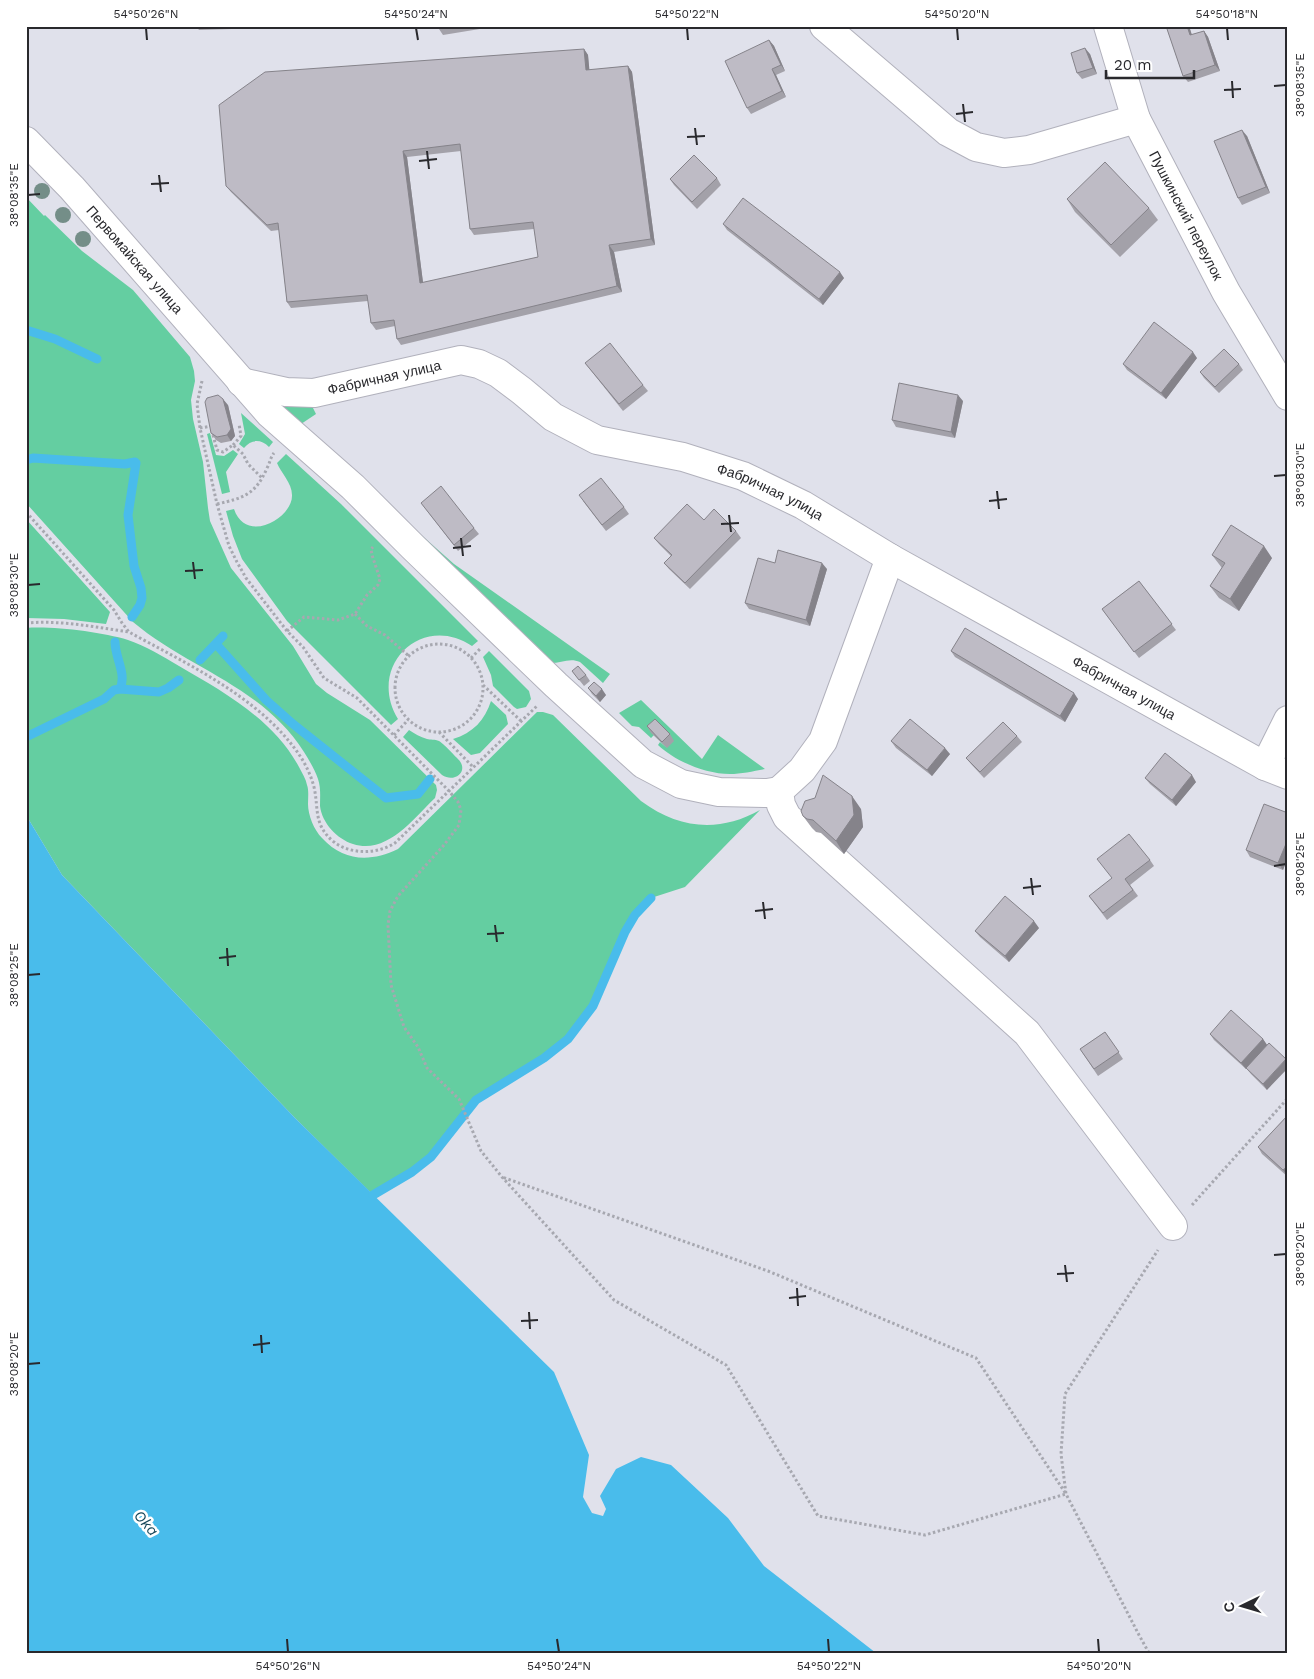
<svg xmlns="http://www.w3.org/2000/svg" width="1314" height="1679" font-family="'Work Sans',sans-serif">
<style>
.green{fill:#64cea1}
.water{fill:#49bceb}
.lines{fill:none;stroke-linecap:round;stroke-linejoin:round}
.stream{stroke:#49bceb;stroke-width:9}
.minor-casing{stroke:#b1b1bc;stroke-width:30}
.path{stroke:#a7a8b0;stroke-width:3;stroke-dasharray:2.5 2.5;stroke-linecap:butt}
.minor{stroke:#fff;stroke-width:28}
.tree{fill:#748e88}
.wall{fill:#a3a1a9;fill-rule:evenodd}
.shaded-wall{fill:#85838a}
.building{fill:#bebbc5;stroke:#85838a;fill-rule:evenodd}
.ticks{fill:none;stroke:#29292d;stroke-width:2}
.labels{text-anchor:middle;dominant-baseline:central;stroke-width:5;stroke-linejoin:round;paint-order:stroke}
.street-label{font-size:14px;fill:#29292d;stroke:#fff}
.water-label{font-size:15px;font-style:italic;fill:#18485b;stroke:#fff}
.neatline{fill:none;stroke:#29292d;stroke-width:2}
.ticks-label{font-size:12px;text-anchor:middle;fill:#29292d}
</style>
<rect width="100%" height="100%" fill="#e0e1eb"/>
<path class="green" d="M26 197 44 216 45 215 82 251 133 290 190 357 194 371 195 381 191 400 193 419 203 462 208 508 210 521 231 568 293 646 316 684 327 693 370 720 436 785 437 790 435 798C413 819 387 855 353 844 337 839 322 823 320 806 320 797 321 788 318 779 315 770 309 760 304 752 262 686 189 669 133 622L26 503Z
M270 401 296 407 312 406 316 414 298 426Z
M241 413 273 442 269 447C261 439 251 439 244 448L239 444 245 434Z
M210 433 216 455 224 456 233 450 238 454 226 472 230 492 222 494 207 434Z
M286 454 341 504 478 641 472 646C422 612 366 666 398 719L391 725 287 621 242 559 233 536 226 511 234 509C246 545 293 518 292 495 292 483 281 473 277 463Z
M393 510 454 564 610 674 603 683 580 662C569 657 560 664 548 663Z
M26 519 110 612 106 624 64 619 26 618Z
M26 628C54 626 101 632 128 640 146 646 162 656 179 666 224 692 274 720 299 767 302 773 306 779 307 785 309 790 308 798 308 804 308 815 314 830 322 838 344 862 371 862 398 849L537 712H543L553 715 641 801C679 829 719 833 760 810L685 887 651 898 635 915 625 932 593 1006 568 1039 544 1058 476 1100 431 1157 412 1172 373 1195 295 1118 62 875 26 815Z
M489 651 529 691 531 699 526 707 517 709 514 707 493 686 491 675 483 657Z
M641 700 702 759 718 735 765 769C754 771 741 774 730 774 705 774 675 761 658 745L660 742 667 748 654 735 651 738 639 727 632 726 619 713Z
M491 701 506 715 508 724 480 753 471 755 453 739C473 733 485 720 491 701Z
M409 730C415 734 420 737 427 739 430 740 435 739 439 741 443 743 455 756 459 760 469 772 454 783 442 775L403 737Z"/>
<path class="water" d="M26 815 62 875 295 1118 554 1372 589 1455 583 1497 592 1513 603 1516 606 1509 600 1496 616 1469 641 1457 671 1465 728 1518 764 1566 876 1653H26Z"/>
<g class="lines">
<path class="stream" d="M26 330 55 339 97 359
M26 460 33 458 125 464 135 462
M132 617 140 605 142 598 141 588 134 566 128 515 136 463
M115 642C115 658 127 674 120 689
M216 644 266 700 293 724 386 798 418 794 430 779
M200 660 223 636
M26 737 104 699 114 690 120 689 159 692 168 688 179 680
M373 1195 412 1172 431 1157 476 1100 544 1058 568 1039 593 1006 625 932 635 915 651 898"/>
<g class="minor-casing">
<g id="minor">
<path d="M824 26 948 132 976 147 1004 153 1029 150 1136 119"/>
<path id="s1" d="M1108 26 1136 119 1226 292 1288 396"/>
<path id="s2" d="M26 141 72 188 270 414 353 487 413 547 556 685 643 764 681 784 719 792 767 793 779 791"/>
<path id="s3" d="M241 382 286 392 314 393 461 360 479 364 498 373 522 391 553 417 597 440 683 457 743 476 803 505 890 558 1265 766 1288 775"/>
<path d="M890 558 823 741 802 770 779 791 781 805 787 817 1027 1033 1173 1226"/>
<path d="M1265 766 1288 720"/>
</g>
</g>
<path class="path" d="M202 381 197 404 200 428 217 504 229 546 237 562 246 578 287 631 303 647 324 678 357 698 449 791 458 802 461 810 459 825 444 845 398 896 390 911 388 925 391 985 404 1027 418 1047 427 1068 459 1099 481 1151 502 1177 614 1300 726 1365 818 1516 925 1535 1066 1494 976 1358 768 1271 502 1177
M200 428 212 426
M213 435 217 450 223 452 233 445 243 454 248 464 262 478
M233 445 241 436 239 424
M217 504C244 498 256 494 267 468 270 463 270 458 274 453
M26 512 114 610 122 623 129 632C187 664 259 697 298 753 305 763 311 775 314 787 319 809 313 825 334 842 351 855 378 854 395 843L538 705
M355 614 367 626 385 635 410 657
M26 623C60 620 95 627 129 632
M287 631 304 617 338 620 355 614 367 595 378 585 380 579 372 555 371 549 373 547
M395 688a44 44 0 1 1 88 0a44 44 0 1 1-88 0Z
M471 658 480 649
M483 685 521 721
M439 732 473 767
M394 735 408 720
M1192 1205 1288 1098
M1149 1653 1139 1635 1066 1494 1061 1454 1065 1394 1158 1250"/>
<use href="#minor" class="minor"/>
</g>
<g class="tree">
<circle cx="42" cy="191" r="8"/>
<circle cx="63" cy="215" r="8"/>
<circle cx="83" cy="239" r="8"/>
</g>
<path class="wall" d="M196 26H334L199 30Z
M437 26H498L443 35Z
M1166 26H1189L1192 35 1204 31 1208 37 1220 71 1188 82 1183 76Z
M769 40 774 46 785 71 776 75 786 97 751 114 747 108Z
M584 49 588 55 589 70 628 66 632 72 655 245 614 252 622 292 401 345 397 339 395 326 376 330 371 323 368 301 291 308 287 302 279 230 271 231 231 192 226 186ZM461 151 470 229 474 235 534 229 538 257 423 283 407 157Z
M1090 54 1097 74 1082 79 1077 73Z
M1247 136 1270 193 1242 205 1238 198Z
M717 178 721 185 697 209 674 185 670 179Z
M1067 199 1149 208 1158 220 1120 257 1075 212Z
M723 224 844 278 823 305 727 230Z
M1197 358 1166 399 1127 370 1123 364Z
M585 363 643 385 648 391 623 411Z
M1239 364 1243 370 1219 393 1204 378 1200 372Z
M963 401 955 438 896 427 892 420Z
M228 405 235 436 231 441 221 443 216 440 211 433Z
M583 501 624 507 629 514 606 531Z
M421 503 474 528 479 534 458 551Z
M704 520 736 531 741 538 690 589 669 569 664 563 671 556 659 544 654 538Z
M1212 555 1272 558 1239 611 1219 598 1210 586 1222 568Z
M775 563 827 569 810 626 749 609 745 603Z
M1139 581 1176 630 1139 658 1102 609Z
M951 651 1078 699 1065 722 955 657Z
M572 671 586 675 590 681 584 686Z
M588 688 606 695 600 702 592 694Z
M647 726 670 734 674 741 667 748 651 733Z
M1017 736 1022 742 984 778 971 764 966 758Z
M891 741 950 754 932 776 896 748Z
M1145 778 1196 782 1176 806 1150 784Z
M861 809 863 827 844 854 821 833 816 832 812 828 803 816Z
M1288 813V857L1283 870 1250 857 1246 850Z
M1150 860 1154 866 1130 885 1138 896 1107 920 1089 896Z
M1039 928 1009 962 980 937 975 931Z
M1105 1032 1123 1059 1098 1076 1080 1049Z
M1210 1034 1263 1039 1267 1045V1090L1251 1074 1246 1068V1069L1214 1040Z
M1288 1115V1177L1262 1154 1258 1147Z"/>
<path class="shaded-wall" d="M1187 26H1189L1194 42 1190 35Z
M1204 31 1208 37 1220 71 1215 65Z
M769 40 774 46 785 71 781 65Z
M1085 48 1090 54 1097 74 1093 68Z
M584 49 588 55 590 76 586 70Z
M628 66 632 72 655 245 651 239Z
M772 69 776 75 786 97 782 91Z
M1242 130 1247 136 1270 193 1266 187Z
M403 151 407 157 424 290 420 283Z
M609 245 614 252 622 292 617 286Z
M840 272 844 278 823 305 819 299Z
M1193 352 1197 358 1166 399 1161 393Z
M958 395 963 401 955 438 951 432Z
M223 399 228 405 235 436 231 441 227 435Z
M1264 546 1272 558 1239 611 1230 599Z
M822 563 827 569 810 626 806 620Z
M602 689 606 695 600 702 596 696Z
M1074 693 1078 699 1065 722 1060 716Z
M945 748 950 754 932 776 927 770Z
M1192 775 1196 782 1176 806 1172 800Z
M852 796 861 809 863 827 844 854 836 841Z
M1288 839V857L1283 870 1278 863Z
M1034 921 1039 928 1009 962 1005 956Z
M1263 1039 1267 1045 1246 1069 1241 1063Z
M1286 1059 1288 1062V1068L1267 1090 1263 1084Z
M1288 1166V1177L1283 1170Z"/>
<path class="building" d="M1166 26H1187L1190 35 1204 31 1215 65 1183 76Z
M769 40 781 65 772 69 782 91 747 108 725 61Z
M1085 48 1093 68 1077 73 1071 53Z
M584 49 586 70 628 66 651 239 609 245 617 286 397 339 394 320 371 323 367 295 287 302 278 223 267 225 226 186 219 105 265 72ZM460 144 470 229 533 222 538 257 420 283 403 151Z
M1242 130 1266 187 1238 198 1214 141Z
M694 155 717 178 692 202 670 179Z
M1105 162 1149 208 1111 245 1067 199Z
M743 198 840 272 819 299 723 224Z
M1154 322 1193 352 1161 393 1123 364Z
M610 343 643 385 619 404 585 363Z
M1224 349 1239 364 1215 387 1200 372Z
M899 383 958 395 951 432 892 420Z
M218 395 223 399 231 429 227 435 217 437 211 433 205 402 207 398Z
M601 478 624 507 602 525 579 495Z
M441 486 474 528 454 545 421 503Z
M687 504 704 520 714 509 736 531 685 583 664 563 672 555 654 538Z
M1231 525 1264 546 1230 599 1210 586 1225 563 1212 555Z
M778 550 822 563 806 620 745 603 758 558 775 563Z
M1139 581 1172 624 1134 652 1102 609Z
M965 628 1074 693 1060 716 951 651Z
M578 666 586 675 579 680 572 671Z
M594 682 602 689 596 696 588 688Z
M655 719 670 734 662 742 647 726Z
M910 719 945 748 927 770 891 741Z
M1003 722 1017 736 980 772 966 758Z
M1165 753 1192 775 1172 800 1145 778Z
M823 775 852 796 854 815 836 841 813 820 807 819 803 816 801 811 805 801 815 798Z
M1264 804 1288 813V839L1278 863 1246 850Z
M1129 834 1150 860 1125 879 1133 890 1103 913 1089 896 1112 878 1097 859Z
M1005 896 1034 921 1005 956 975 931Z
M1231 1010 1263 1039 1241 1063 1210 1034Z
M1105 1032 1119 1052 1094 1069 1080 1049Z
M1269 1043 1286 1059 1263 1084 1246 1068Z
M1288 1115V1166L1283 1170 1258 1147Z"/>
<path class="ticks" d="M146 28 147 40M416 28 418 40M687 28 688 40M957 28 958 40M1227 28 1228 40M1232 81 1233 98M1274 86 1286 85M1224 90 1241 89M963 104 965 122M956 114 973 112M695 128 697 145M687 137 705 136M427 151 429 169M419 161 437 159M159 175 161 192M151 184 169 183M28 195 40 194M1274 476 1286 475M997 491 999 509M989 501 1007 499M729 515 731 532M721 524 739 523M461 538 463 556M453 548 471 546M193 562 195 579M185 571 203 570M28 585 40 584M1274 866 1286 864M1031 878 1033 895M1023 888 1041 886M763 902 765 919M755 911 773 909M495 925 497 942M487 934 504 933M227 948 228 966M219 958 236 956M28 975 40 974M1274 1255 1286 1254M1065 1265 1067 1282M1057 1274 1074 1273M797 1288 798 1306M789 1298 806 1296M529 1312 530 1329M521 1321 538 1320M261 1335 262 1353M253 1345 270 1343M28 1364 40 1363M287 1639 288 1652M557 1639 559 1652M828 1639 829 1652M1098 1639 1099 1652"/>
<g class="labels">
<g class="street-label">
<text stroke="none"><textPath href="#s1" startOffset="206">Пушкинский переулок</textPath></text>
<text stroke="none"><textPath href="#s2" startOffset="161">Первомайская улица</textPath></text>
<text stroke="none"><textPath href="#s3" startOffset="146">Фабричная улица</textPath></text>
<text stroke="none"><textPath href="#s3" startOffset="566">Фабричная улица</textPath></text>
<text stroke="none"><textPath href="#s3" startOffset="971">Фабричная улица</textPath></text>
</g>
<g class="water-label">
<text transform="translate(146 1523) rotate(49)">Oka</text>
</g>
</g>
<rect width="1314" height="1679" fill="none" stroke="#ffffff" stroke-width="55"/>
<g transform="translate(1242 1606) rotate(265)" stroke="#ffffff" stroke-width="4" paint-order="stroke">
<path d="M0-4L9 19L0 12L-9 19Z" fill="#29292d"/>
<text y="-8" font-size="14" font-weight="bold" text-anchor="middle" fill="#29292d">С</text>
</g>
<path d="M1106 70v8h88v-8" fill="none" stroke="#29292d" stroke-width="2.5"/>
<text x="1114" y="70" font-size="15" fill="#29292d" stroke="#ffffff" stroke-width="4" paint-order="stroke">20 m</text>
<rect x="28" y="28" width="1258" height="1624" class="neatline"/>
<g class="ticks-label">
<text x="146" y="18">54°50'26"N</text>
<text x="416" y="18">54°50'24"N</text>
<text x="687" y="18">54°50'22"N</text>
<text x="957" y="18">54°50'20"N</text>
<text x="1227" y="18">54°50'18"N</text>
<text transform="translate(1300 85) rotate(-90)" y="4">38°08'35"E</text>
<text transform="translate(14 195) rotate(-90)" y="4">38°08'35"E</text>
<text transform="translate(1300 475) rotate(-90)" y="4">38°08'30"E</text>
<text transform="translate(14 585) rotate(-90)" y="4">38°08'30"E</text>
<text transform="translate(1300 864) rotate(-90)" y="4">38°08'25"E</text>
<text transform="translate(14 975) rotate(-90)" y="4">38°08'25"E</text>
<text transform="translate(1300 1254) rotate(-90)" y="4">38°08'20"E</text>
<text transform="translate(14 1364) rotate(-90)" y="4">38°08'20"E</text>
<text x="288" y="1670">54°50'26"N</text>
<text x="559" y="1670">54°50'24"N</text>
<text x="829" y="1670">54°50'22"N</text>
<text x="1099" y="1670">54°50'20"N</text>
</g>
</svg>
